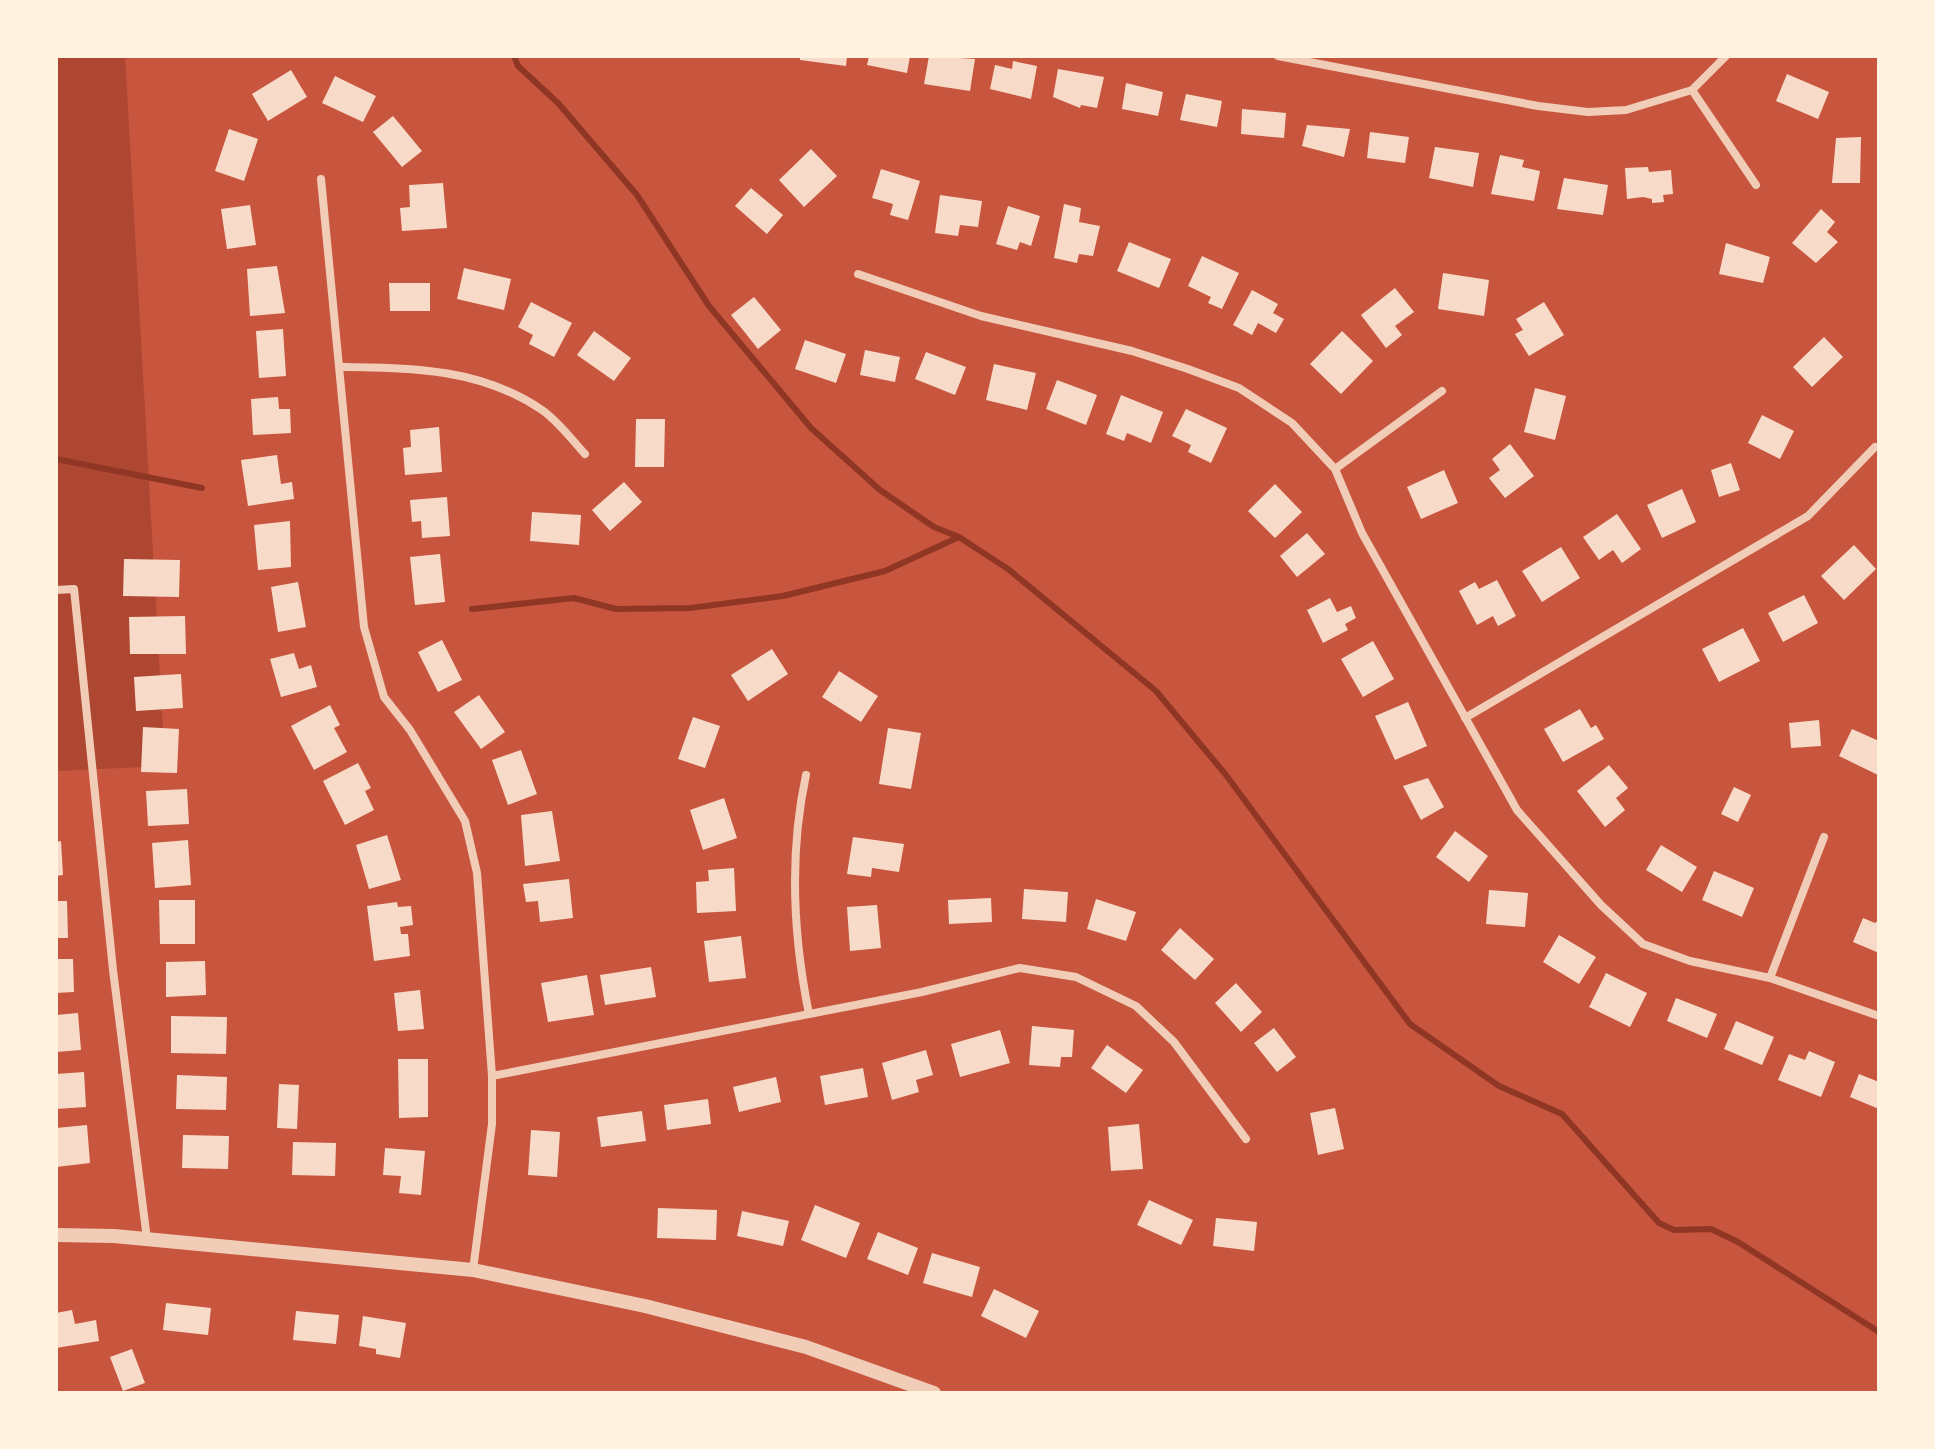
<svg xmlns="http://www.w3.org/2000/svg" width="1935" height="1449" font-family="'PT Sans Narrow',sans-serif">
<style>
.green{fill:#ae4732}
.lines{fill:none;stroke-linecap:round;stroke-linejoin:round}
.stream{stroke:#8f3625;stroke-width:6}
.building{fill:#f7dbc8}
.minor{stroke:#f1ccb7;stroke-width:8}
.tertiary{stroke:#f1ccb7;stroke-width:14}
</style>
<rect width="100%" height="100%" fill="#c8553d"/>
<path class="green" d="M56 56H125L165 766 56 771Z"/>
<g class="lines">
<path class="stream" d="M514 56 518 66 558 103 637 195 709 306 811 428 880 490 934 527 959 537 1008 569 1156 691 1226 775 1410 1024 1499 1086 1562 1114 1659 1223 1674 1230 1711 1229 1738 1242 1879 1332
M56 459 202 488
M472 609 574 598 616 609 690 608 783 596 885 571 959 537"/>
</g>
<path class="building" d="M800 56H847L846 66 800 60Z
M869 56H910L907 73 867 65Z
M929 56 975 59 970 91 924 84Z
M1013 61 1037 66 1031 99 990 89 995 65 1012 69Z
M1058 69 1104 77 1097 108 1081 105 1080 108 1053 97Z
M291 70 307 97 268 121 252 94Z
M1787 74 1829 92 1818 119 1776 101Z
M335 76 376 96 363 122 322 103Z
M1126 83 1163 92 1158 116 1122 109Z
M1186 94 1222 101 1217 127 1180 120Z
M1242 109 1286 113 1284 138 1241 134Z
M393 116 422 151 402 167 373 132Z
M1307 125 1350 129 1344 157 1302 146Z
M229 129 258 139 244 181 215 171Z
M1370 132 1409 137 1405 163 1367 158Z
M1861 137 1860 183H1832L1836 138Z
M1435 147 1479 153 1473 187 1429 178Z
M811 149 837 176 804 207 779 180Z
M1500 155 1524 160 1522 167 1540 171 1534 201 1491 194Z
M1648 167 1649 172 1671 170 1673 194 1663 195 1664 202 1652 203V199L1643 197 1627 199 1625 168Z
M881 169 920 181 908 220 890 215 893 204 872 198Z
M1564 178 1608 185 1603 215 1557 209Z
M443 183 447 228 402 231 400 208 410 207 409 185Z
M751 188 783 215 767 234 735 206Z
M940 195 982 201 978 227 960 225 958 236 935 233Z
M1064 204 1081 208 1079 222 1100 226 1093 256 1079 254 1077 263 1054 258Z
M250 205 256 245 227 249 221 209Z
M1008 206 1040 216 1031 246 1020 242 1017 250 996 244Z
M1821 209 1835 222 1827 232 1838 242 1816 263 1792 243Z
M1129 242 1171 259 1159 288 1117 271Z
M1726 243 1770 257 1763 283 1719 274Z
M1202 256 1239 273 1222 309 1208 303 1211 297 1188 286Z
M277 266 285 313 250 316 247 269Z
M464 268 511 279 504 310 457 299Z
M1443 273 1489 280 1484 316 1438 309Z
M389 283H430V311H390Z
M1395 288 1414 312 1395 326 1402 335 1386 348 1361 315Z
M1252 290 1278 304 1273 313 1284 319 1276 333 1258 323 1252 335 1233 325Z
M754 297 781 330 758 349 731 315Z
M531 302 572 323 554 357 529 344 533 335 518 327Z
M1544 302 1564 335 1529 356 1515 334 1523 330 1516 319Z
M283 329 286 376 259 378 256 331Z
M594 331 631 358 614 381 577 355Z
M1342 331 1373 361 1341 394 1310 364Z
M1824 337 1843 357 1812 387 1793 367Z
M805 340 846 354 836 383 795 369Z
M865 350 900 357 895 382 860 375Z
M926 352 966 367 955 395 915 379Z
M994 364 1036 373 1027 410 986 400Z
M1057 380 1097 395 1086 425 1046 409Z
M1535 388 1566 396 1555 440 1524 432Z
M1121 395 1163 412 1151 443 1127 433 1124 441 1106 434Z
M278 397 279 409H290L291 433 253 435 251 399Z
M1186 409 1227 428 1211 463 1188 452 1191 445 1172 436Z
M1762 415 1794 431 1780 459 1748 443Z
M636 419H665L664 467H635Z
M439 427 442 472 405 475 403 448 411 447 410 430Z
M1510 444 1534 476 1505 498 1489 478 1500 470 1492 459Z
M277 455 281 484 292 482 294 499 248 506 241 460Z
M1731 463 1740 490 1719 497 1711 470Z
M1444 470 1458 503 1421 519 1407 487Z
M624 482 642 502 610 531 592 510Z
M1275 484 1302 512 1275 538 1248 511Z
M1682 489 1696 522 1662 538 1647 505Z
M447 497 450 536 422 538 421 521 412 522 410 500Z
M532 512 581 515 579 545 530 541Z
M1617 514 1641 549 1622 563 1613 550 1599 560 1583 537Z
M290 521 291 567 258 570 254 525Z
M1307 533 1325 554 1297 577 1280 556Z
M1854 545 1876 569 1844 600 1821 576Z
M1561 547 1580 578 1542 602 1522 571Z
M440 554 445 602 415 605 410 557Z
M124 559 180 560 179 597 123 596Z
M1497 580 1516 616 1498 626 1493 616 1477 625 1459 591 1475 582 1479 589Z
M298 582 306 627 278 632 271 587Z
M1804 595 1818 623 1783 642 1768 613Z
M1330 598 1337 612 1351 606 1356 618 1345 624 1348 630 1323 643 1307 610Z
M185 616 186 654H130L129 617Z
M1743 628 1760 661 1719 682 1702 649Z
M442 640 462 680 438 692 418 652Z
M1373 641 1394 679 1363 697 1341 659Z
M772 649 788 674 748 701 731 675Z
M294 653 299 669 311 665 317 687 281 697 270 659Z
M839 671 878 696 861 722 822 697Z
M181 674 183 708 136 711 134 677Z
M479 695 505 732 481 749 454 712Z
M1408 702 1427 746 1395 760 1375 716Z
M330 705 340 725 334 728 347 752 314 770 291 726Z
M1580 709 1591 728 1596 725 1604 739 1563 762 1544 729Z
M693 717 720 726 705 768 678 759Z
M1819 720 1821 746 1791 748 1789 723Z
M143 727 179 729 177 773 141 772Z
M888 728 921 733 911 789 879 784Z
M1852 729 1879 741 1878 775 1839 756Z
M521 750 537 794 508 805 492 760Z
M358 763 371 788 365 791 374 810 345 825 323 781Z
M1609 765 1628 788 1616 798 1625 810 1605 827 1577 791Z
M1428 778 1444 807 1421 820 1403 786Z
M1734 787 1751 795 1738 822 1721 814Z
M187 789 189 824 148 826 146 791Z
M724 798 737 838 703 850 690 810Z
M552 811 560 861 525 866 521 815Z
M1455 831 1488 856 1469 882 1436 857Z
M387 835 401 880 369 889 356 845Z
M853 837 904 844 899 872 872 868 871 877 847 874Z
M188 840 191 885 155 888 152 843Z
M61 841 63 875 56 876V842Z
M1661 845 1697 867 1682 892 1646 870Z
M734 868 736 911 697 913 696 882 709 881 708 870Z
M1714 871 1754 888 1742 917 1702 900Z
M569 879 573 918 540 922 538 901 526 902 523 884Z
M1024 889 1068 892 1066 922 1022 919Z
M1489 890 1528 893 1525 927 1486 924Z
M991 898 992 922 949 924 948 900Z
M1096 899 1136 912 1126 941 1087 929Z
M159 900H195V944H160Z
M56 901H67L68 938H56Z
M397 902 398 907 411 906 413 925 400 927 401 934H408L410 956 374 961 367 906Z
M877 905 881 948 850 951 847 907Z
M1863 918 1875 923 1879 920V953L1853 942Z
M1180 928 1214 959 1195 980 1161 950Z
M1559 935 1596 957 1579 984 1543 962Z
M741 936 746 978 709 982 704 941Z
M56 959H73L74 992 56 993Z
M205 961 206 995 166 997V962Z
M651 967 656 997 605 1005 600 975Z
M1606 973 1647 993 1630 1027 1589 1007Z
M587 975 594 1015 548 1022 541 983Z
M1236 983 1262 1012 1241 1032 1215 1003Z
M420 990 424 1029 398 1031 394 993Z
M1676 998 1717 1014 1707 1038 1667 1021Z
M78 1013 81 1050 56 1052V1015Z
M171 1016 227 1017 226 1054 171 1053Z
M1736 1021 1774 1037 1762 1065 1724 1049Z
M1032 1026 1074 1030 1072 1057H1061L1060 1067 1029 1065Z
M1274 1028 1296 1057 1277 1072 1254 1043Z
M1000 1030 1010 1063 960 1077 951 1044Z
M1107 1045 1143 1070 1126 1093 1091 1068Z
M926 1050 933 1075 916 1080 919 1092 892 1100 882 1063Z
M1809 1051 1835 1062 1821 1097 1778 1080 1789 1054 1805 1060Z
M398 1059H428V1117L399 1118Z
M863 1068 868 1097 825 1105 820 1076Z
M84 1072 86 1107 56 1109V1074Z
M1859 1074 1879 1082V1109L1850 1097Z
M177 1075 227 1077 226 1110 176 1109Z
M776 1077 781 1102 739 1112 733 1087Z
M279 1084 299 1085 297 1129 277 1128Z
M708 1099 711 1124 667 1130 664 1105Z
M1335 1108 1344 1149 1318 1155 1310 1113Z
M642 1111 646 1141 601 1147 597 1117Z
M1139 1124 1143 1169 1111 1171 1108 1127Z
M87 1125 90 1163 56 1167V1128Z
M531 1130 560 1132 557 1177 528 1175Z
M183 1135 229 1136 228 1169 182 1168Z
M293 1142 336 1143 335 1176 292 1175Z
M385 1148 425 1151 421 1195 399 1193 401 1176 383 1175Z
M1149 1200 1193 1220 1181 1245 1137 1225Z
M815 1205 860 1223 846 1258 801 1240Z
M658 1208 717 1210 716 1240 657 1238Z
M742 1211 789 1221 783 1246 737 1236Z
M1216 1218 1257 1222 1254 1251 1213 1246Z
M878 1232 918 1248 908 1275 867 1259Z
M932 1253 980 1267 972 1297 923 1283Z
M994 1289 1039 1311 1026 1338 981 1316Z
M166 1303 211 1308 208 1335 163 1330Z
M72 1310 75 1324 96 1320 99 1341 56 1348V1313Z
M296 1311 339 1315 336 1344 293 1340Z
M363 1316 406 1323 400 1358 376 1354V1349L359 1346Z
M132 1349 145 1383 123 1391 110 1357Z"/>
<g class="lines">
<path class="minor" d="M1278 56 1538 106 1588 112 1626 110 1692 90 1726 56
M1692 90 1756 185
M321 179 364 627 384 697 410 730 465 821 477 873 492 1076V1124L473 1270
M858 274 981 316 1132 351 1188 369 1239 388 1292 423 1335 469 1362 533 1517 810 1601 905 1643 944 1690 961 1770 978 1879 1016
M342 367C413 368 480 368 542 410 558 421 572 440 585 454
M1335 469 1442 391
M56 590 74 589 113 970 147 1239
M1465 718 1808 516 1875 447
M806 775C789 854 793 935 809 1014
M1770 978 1824 837
M492 1076 922 992 1020 968 1076 977 1136 1006 1174 1042 1246 1139"/>
<path class="tertiary" d="M56 1235 114 1236 473 1270 645 1306 806 1347 934 1393"/>
</g>
<rect width="1935" height="1449" fill="none" stroke="#fff3e0" stroke-width="116"/>
</svg>
